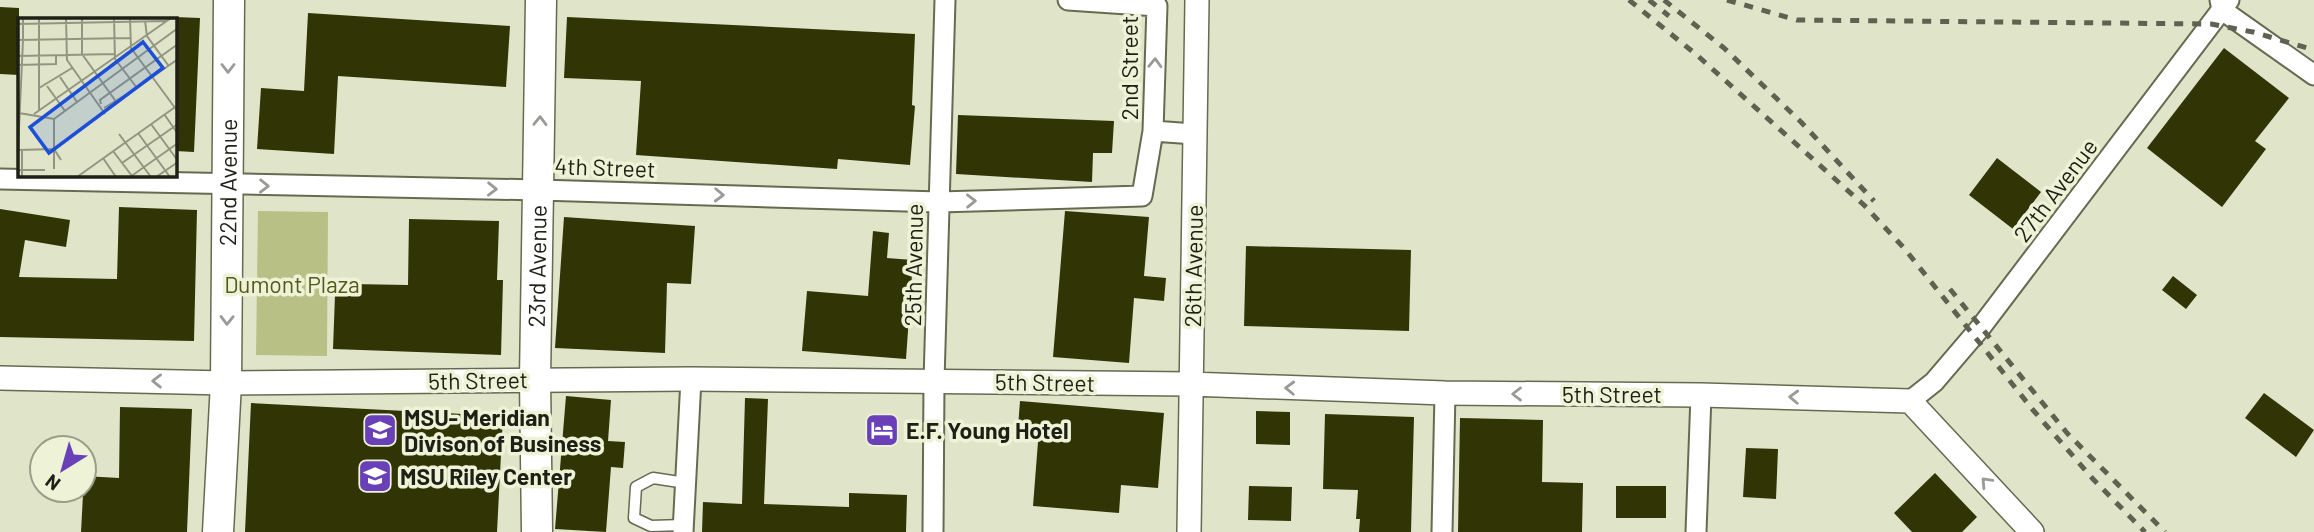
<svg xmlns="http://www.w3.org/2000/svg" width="2314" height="532" font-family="Barlow,sans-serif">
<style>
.green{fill:#b8c085}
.building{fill:#313505}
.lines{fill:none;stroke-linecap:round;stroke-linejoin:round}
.service-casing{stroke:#666a51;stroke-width:13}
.minor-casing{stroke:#666a51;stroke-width:23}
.tertiary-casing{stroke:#666a51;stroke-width:26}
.primary-casing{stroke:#666a51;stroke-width:33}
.service{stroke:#fff;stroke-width:10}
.minor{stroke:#fff;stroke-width:19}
.tertiary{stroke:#fff;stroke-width:23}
.primary{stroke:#fff;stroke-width:30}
.rail{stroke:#5f6151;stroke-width:5;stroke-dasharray:9 9;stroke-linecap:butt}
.oneway{stroke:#9a9a96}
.labels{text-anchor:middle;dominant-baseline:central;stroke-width:7;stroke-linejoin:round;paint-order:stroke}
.street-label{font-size:23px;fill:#1e1f15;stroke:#eef2d6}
.park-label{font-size:23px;fill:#545a1b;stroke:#eef2d6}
.poi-label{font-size:23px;font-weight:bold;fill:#1e1f15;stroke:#eef2d6;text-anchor:start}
.inset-road{fill:none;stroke:#929681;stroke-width:2}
.view{fill:#1d4ed8;fill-opacity:0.15;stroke:#1d4ed8;stroke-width:3.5}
.inset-edge{fill:none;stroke:#1e1f15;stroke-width:3.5}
</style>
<rect width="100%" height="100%" fill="#e0e5c9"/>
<path class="green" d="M258 211 328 212 327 356 256 355Z"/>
<path class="building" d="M0 7 19 8V75L0 74Z
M308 13 510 26 506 87 338 76 334 154 257 149 261 88 304 91Z
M175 17 200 18 194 152 175 151Z
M567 17 915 34 912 105 915 106 910 165 838 159 837 169 636 155 641 81 564 78Z
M2224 48 2289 98 2255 141 2266 149 2222 207 2147 148Z
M958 115 1114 121 1112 153H1093L1092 182 956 174Z
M1997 158 2041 192 2013 229 1969 195Z
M119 207 197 210 194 341 0 337V209L70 220 66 247 25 240 19 277 117 279Z
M1065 211 1149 217 1144 276 1166 278 1164 301 1134 298 1129 363 1053 357Z
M564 217 695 226 691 284 667 283 665 353 555 348Z
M409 219 499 221 497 280H503L501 355 333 349 335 295 350 296 351 284 408 285Z
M873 231 889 233 887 258 913 260 906 359 802 351 807 291 868 296Z
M1246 246 1411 250 1409 331 1244 326Z
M2173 276 2197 295 2186 309 2162 290Z
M2264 393 2314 430 2296 457 2245 418Z
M566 396 611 400 608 441 625 442 623 468 611 467 606 532 555 529Z
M745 398 768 399 764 504 849 507V493L907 495 906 532H702L703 502 742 504Z
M1020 401 1164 413 1158 488 1121 485 1119 513 1033 506 1039 429 1018 427Z
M251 403 503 416 497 532H245Z
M120 407 192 409 187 532H81L84 476 119 478Z
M1256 411 1290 412V445L1256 444Z
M1325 414 1414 417 1411 532H1359L1360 519H1356L1358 490 1323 489Z
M1460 418 1543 420 1542 482 1583 483 1582 532H1458Z
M1746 448 1778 449 1776 499 1743 497Z
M1935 473 1977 517 1962 532H1912L1894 513Z
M1249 486 1292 487 1291 521 1248 520Z
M1616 486H1666V518H1616Z"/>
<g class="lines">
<g class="service-casing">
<path id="service" d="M683 525 651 526 634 518 636 487 653 478 686 483"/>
</g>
<g class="minor-casing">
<path id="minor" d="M2220 0 2222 10 2314 75
M1153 131 1194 134
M0 179 539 190 939 202 1142 196 1153 131 1157 6 1068 0
M1910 401 1934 382 1981 327 2229 0
M683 532 691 379
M933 532 934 381 945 0
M1442 532 1445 393
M1696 532 1701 395"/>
</g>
<g class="tertiary-casing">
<path id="tertiary" d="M0 378 226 383 691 379 1190 384 1445 393 1701 395 1910 401 2032 532
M1189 532 1197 0"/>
</g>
<g class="primary-casing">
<g id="primary">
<path id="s1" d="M218 532 226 383 229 0"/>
<path id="s2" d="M537 532 535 379 541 0"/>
</g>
</g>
<use href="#service" class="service"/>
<use href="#minor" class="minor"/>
<use href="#tertiary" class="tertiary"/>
<use href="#primary" class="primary"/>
<path class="rail" d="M1629 0 1698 56 1864 205 1904 248 2033 410 2093 479 2145 532
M1649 0 1669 16
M1664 0 1724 48 1801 122 1874 201
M1727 0 1797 20 2211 24 2253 32 2314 50
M1950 289 2067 433 2165 532"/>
</g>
<defs><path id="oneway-chevron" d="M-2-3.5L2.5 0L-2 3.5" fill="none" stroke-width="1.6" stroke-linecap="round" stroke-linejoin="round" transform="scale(1.75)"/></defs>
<g class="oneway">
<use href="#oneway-chevron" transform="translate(1155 63) rotate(-88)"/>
<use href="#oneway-chevron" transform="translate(228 68) rotate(90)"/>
<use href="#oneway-chevron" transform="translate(540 121) rotate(-89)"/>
<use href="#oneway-chevron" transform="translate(264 186) rotate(1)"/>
<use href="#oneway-chevron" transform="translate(492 189) rotate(1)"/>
<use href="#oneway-chevron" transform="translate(719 195) rotate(2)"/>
<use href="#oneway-chevron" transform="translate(971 201) rotate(-1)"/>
<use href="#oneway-chevron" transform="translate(227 320) rotate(91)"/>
<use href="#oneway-chevron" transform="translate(157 381) rotate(-179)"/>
<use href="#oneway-chevron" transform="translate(1290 388) rotate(-178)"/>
<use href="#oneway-chevron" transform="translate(1517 394) rotate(-180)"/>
<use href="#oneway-chevron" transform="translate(1794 397) rotate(-178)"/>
<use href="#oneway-chevron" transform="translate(1986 482) rotate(-133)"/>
</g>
<defs>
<g id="university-square" transform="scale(1.75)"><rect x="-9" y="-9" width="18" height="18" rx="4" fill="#6940b8" stroke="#eef2d6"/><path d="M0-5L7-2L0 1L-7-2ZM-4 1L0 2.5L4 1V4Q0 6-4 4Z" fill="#fff"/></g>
<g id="hotel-square" transform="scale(1.75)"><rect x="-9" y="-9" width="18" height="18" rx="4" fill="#6940b8" stroke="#eef2d6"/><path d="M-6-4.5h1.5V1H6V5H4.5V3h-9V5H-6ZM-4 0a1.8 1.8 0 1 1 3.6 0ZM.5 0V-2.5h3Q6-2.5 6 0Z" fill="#fff"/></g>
</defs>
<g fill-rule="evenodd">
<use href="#university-square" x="380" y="430"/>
<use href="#hotel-square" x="882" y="430"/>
<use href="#university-square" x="375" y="476"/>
</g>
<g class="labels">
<g class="street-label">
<text transform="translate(1129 68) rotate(-90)">2nd Street</text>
<text transform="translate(605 167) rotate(2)">4th Street</text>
<text stroke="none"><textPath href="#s1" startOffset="350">22nd Avenue</textPath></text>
<text transform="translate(2055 190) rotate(-53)">27th Avenue</text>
<text transform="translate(913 265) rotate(-89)">25th Avenue</text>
<text stroke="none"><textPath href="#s2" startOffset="266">23rd Avenue</textPath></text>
<text transform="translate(1193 266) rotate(-89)">26th Avenue</text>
<text transform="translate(478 380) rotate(-1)">5th Street</text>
<text transform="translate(1045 382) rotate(1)">5th Street</text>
<text x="1612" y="394">5th Street</text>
</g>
<g class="park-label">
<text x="292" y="284">Dumont Plaza</text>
</g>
<g class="poi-label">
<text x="404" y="417">MSU- Meridian<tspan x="404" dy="26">Divison of Business</tspan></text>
<text x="906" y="430">E.F. Young Hotel</text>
<text x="400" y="476">MSU Riley Center</text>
</g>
</g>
<g transform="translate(18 18)">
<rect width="159" height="159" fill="#e0e5c9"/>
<path class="inset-road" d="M5 0V22M21 0V92M48 0 49 42 87 96M64 0V36L99 85M96 0 97 41 119 70 160 41M112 0 113 30 160 94M127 3 129 18 150 47M0 6 148 3M0 22 112 20M0 38 97 36M0 47 38 46V37M42 59 59 84M29 68 47 93M21 70 54 50M83 86 82 82 160 26M86 90 119 70M1 95 36 101 160 10M16 96 153 0M146 96 160 116M133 106 160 143M120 115 152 159M101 116 133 159M0 132 36 131 43 142M0 132 5 22M95 133 114 158M85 140 98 159M104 145 160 106M36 151V101M0 152H27M4 159V132M59 159 160 87M112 159 160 125M138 159 160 144"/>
<path class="view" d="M125 24 145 50 31 135 12 109Z"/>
<rect width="159" height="159" class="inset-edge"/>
</g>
<g transform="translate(63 469) rotate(217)"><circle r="33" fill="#eef2d6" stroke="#9b9e89" stroke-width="2"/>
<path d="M0-5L12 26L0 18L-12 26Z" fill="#6940b8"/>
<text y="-10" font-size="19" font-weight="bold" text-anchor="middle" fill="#1e1f15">N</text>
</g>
</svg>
